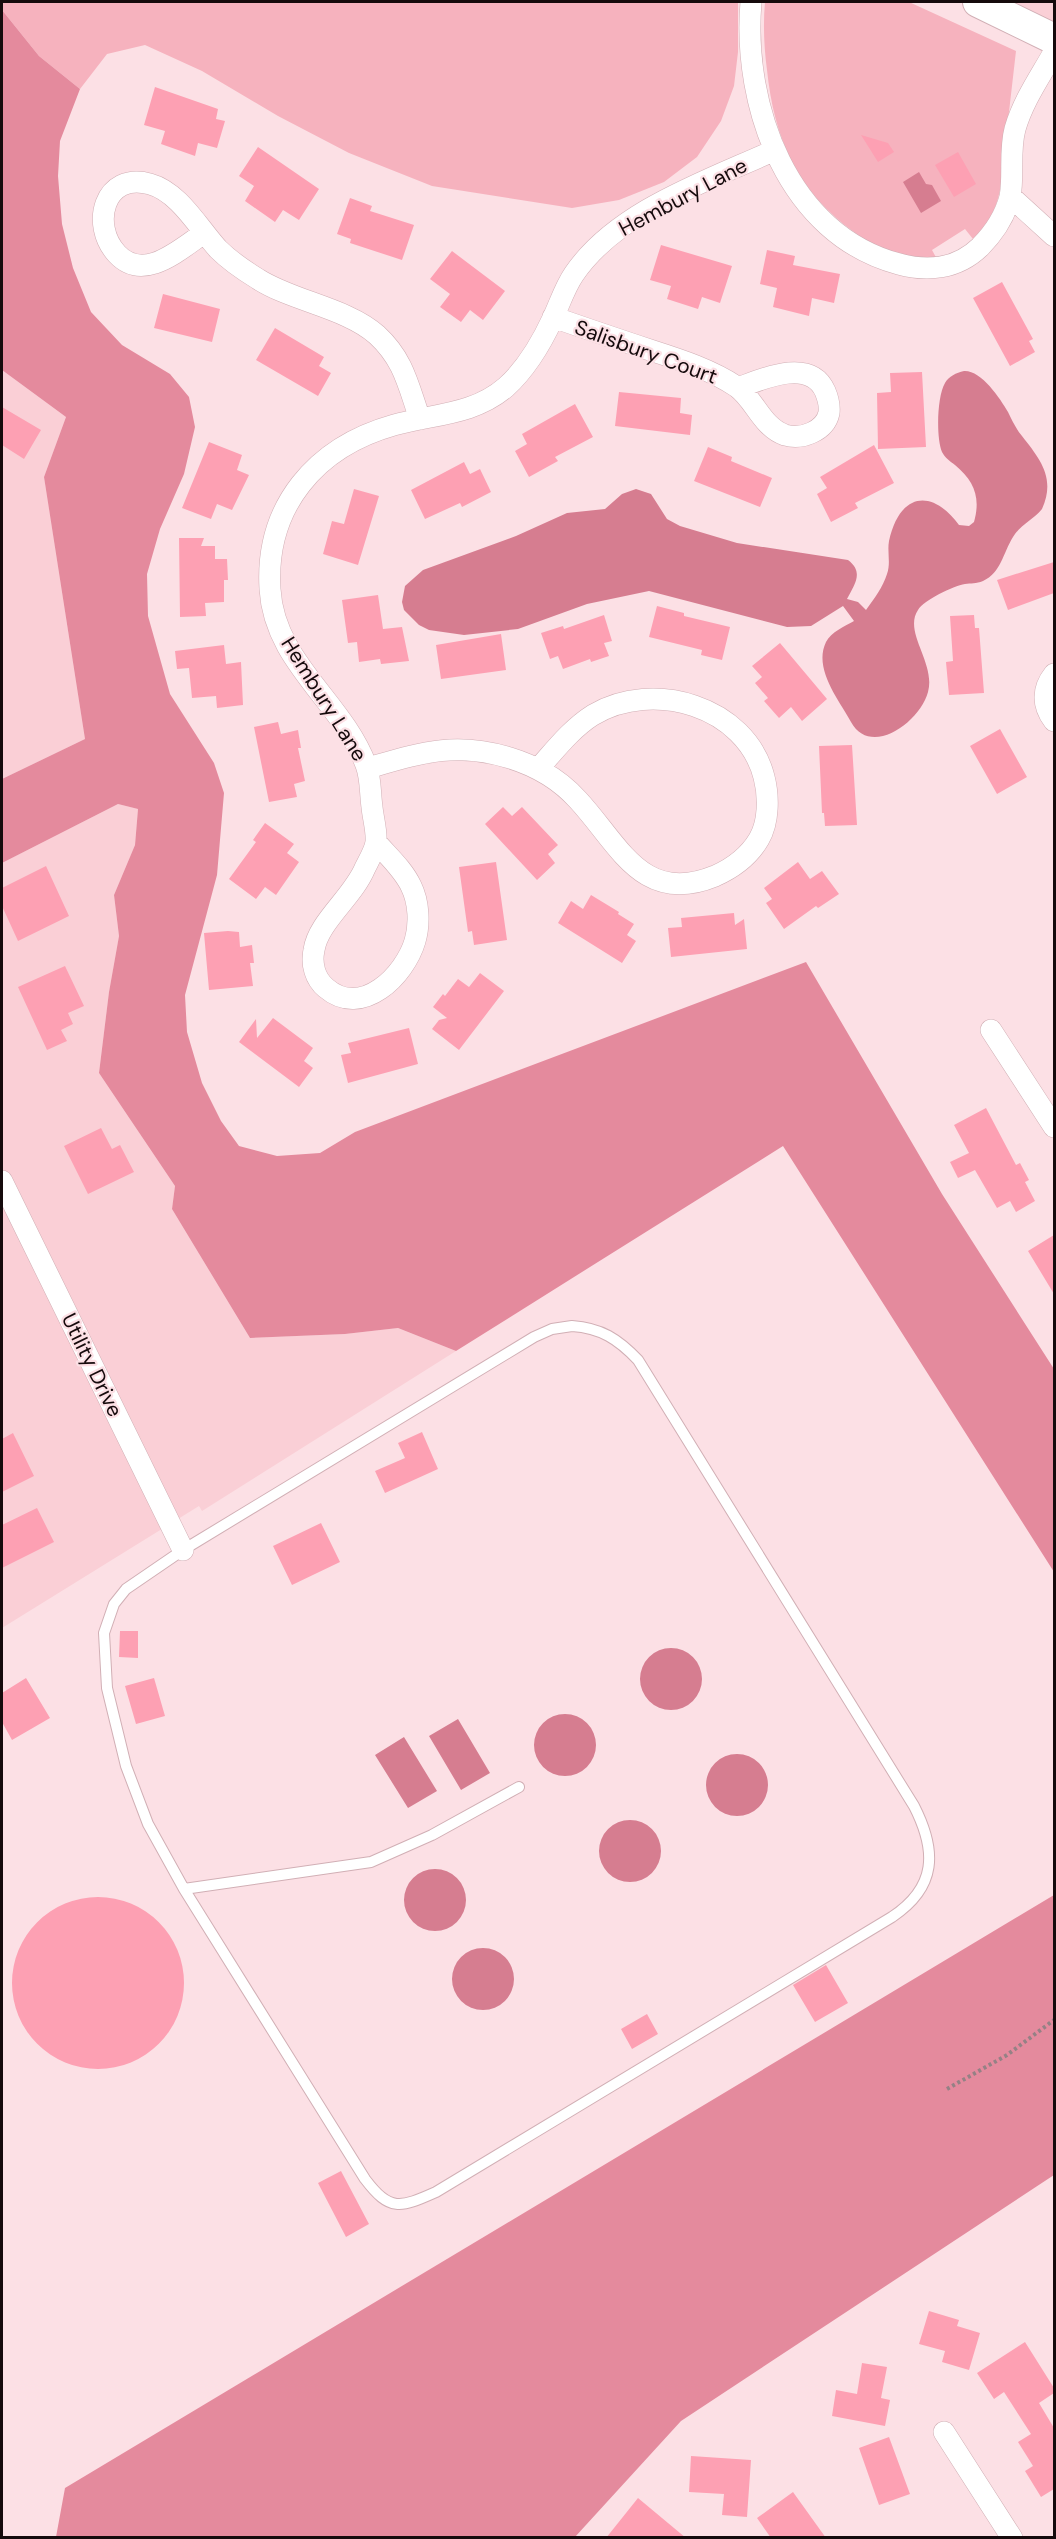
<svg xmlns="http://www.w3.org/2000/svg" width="1056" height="2539" font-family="'DM Sans',sans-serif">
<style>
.built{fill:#facfd6}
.green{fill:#f6b2be}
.forest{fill:#e48a9d}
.water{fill:#d67d90}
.building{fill:#fda0b3}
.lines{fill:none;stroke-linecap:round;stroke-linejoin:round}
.lane-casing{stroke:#d1afb5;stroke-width:12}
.street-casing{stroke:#d1afb5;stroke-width:22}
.secondary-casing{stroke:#d1afb5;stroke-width:32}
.path{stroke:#958185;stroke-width:4;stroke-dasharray:3 3;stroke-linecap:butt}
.lane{stroke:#fff;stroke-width:10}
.street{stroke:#fff;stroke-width:21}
.secondary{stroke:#fff;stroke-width:30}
.labels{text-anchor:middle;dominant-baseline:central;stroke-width:4.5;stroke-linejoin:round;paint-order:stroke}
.street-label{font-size:21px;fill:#150a0c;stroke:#fce0e5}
</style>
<rect width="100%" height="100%" fill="#fce0e5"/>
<path class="built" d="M1002 2H1054V27Z
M2 370 66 417 44 477 85 739 2 779Z
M118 804 138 809 135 845 114 895 119 936 109 992 99 1073 175 1186 172 1209 250 1338 345 1334 398 1328 456 1351 202 1511 199 1506 2 1628V863Z"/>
<path class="green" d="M2 2H738V52L734 86 721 121 697 157 664 182 619 200 572 208 432 186 349 153 278 116 202 71 145 45 107 54 80 89 39 56 2 10Z
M765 2H909L1016 51 1000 190C996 210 988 225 973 239L965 229 932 250 938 261C919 261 897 257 880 250 871 247 862 238 854 232 797 191 774 138 767 70 764 47 763 24 765 2Z"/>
<path class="forest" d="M2 10 39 56 80 89 60 141 58 176 62 224 73 268 91 312 122 345 170 374 189 397 195 427 184 474 160 529 147 574 148 616 170 694 214 763 224 793 217 875 185 995 187 1032 202 1083 221 1121 239 1146 277 1156 320 1153 355 1132 806 962 942 1194 1054 1369V1572L783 1146 456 1351 398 1328 345 1334 250 1338 172 1209 175 1186 99 1073 109 992 119 936 114 895 135 845 138 809 118 804 2 863V779L85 739 44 477 66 417 2 370Z
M1054 1895V2175L681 2421 575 2537H56L65 2488Z"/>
<path class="water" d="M919 172 926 184 932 185 941 201 921 213 903 182Z
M964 371C981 370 1000 398 1008 412 1012 420 1016 429 1022 436 1040 459 1056 478 1042 509 1033 520 1020 525 1013 537 1003 553 1001 573 983 581 976 584 971 583 965 584 953 586 924 600 918 610 903 632 936 663 928 692 920 722 871 758 851 722 839 700 813 669 826 642 831 632 845 626 854 621L843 606 811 626 787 627 649 591 587 604 518 629 464 635 429 630 419 625 404 610 402 602 405 586 423 570 516 536 567 513 605 509 622 494 636 489 651 494 667 519 680 526 737 543 848 560C864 572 855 584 847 599L858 602 866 610C874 599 883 587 887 574 891 563 887 552 889 541 899 495 930 486 959 525L969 526 974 522C981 497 974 481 955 465 950 461 945 458 942 452 936 438 937 396 945 383 949 376 956 373 964 371Z
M640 1679a31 31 0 1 1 62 0a31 31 0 1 1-62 0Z
M534 1745a31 31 0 1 1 62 0a31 31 0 1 1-62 0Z
M458 1719 490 1773 461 1790 429 1736Z
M404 1737 437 1791 408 1808 375 1755Z
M706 1785a31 31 0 1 1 62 0a31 31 0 1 1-62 0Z
M599 1851a31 31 0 1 1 62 0a31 31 0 1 1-62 0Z
M404 1900a31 31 0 1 1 62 0a31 31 0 1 1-62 0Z
M452 1979a31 31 0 1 1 62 0a31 31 0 1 1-62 0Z"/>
<path class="building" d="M155 87 218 109 216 119 225 121 217 148 198 143 195 156 161 144 165 131 144 125Z
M861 135 888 143 894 152 878 162Z
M258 147 319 189 299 220 283 210 275 222 245 201 254 186 239 176Z
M958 152 976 184 954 197 935 165Z
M350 198 372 206 370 211 414 225 402 260 350 243 351 239 337 234Z
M661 245 732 266 720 303 702 297 698 309 667 299 671 286 650 280Z
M767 250 795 256 793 265 840 274 834 303 812 298 809 316 773 307 777 288 760 284Z
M452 251 505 291 483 320 470 310 461 322 440 307 450 294 430 279Z
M1002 282 1033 339 1029 341 1035 352 1010 366 973 298Z
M163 294 220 309 212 342 154 328Z
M275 328 324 357 319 366 331 373 318 396 256 360Z
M922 372 926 447 878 449 877 393 891 392 890 373Z
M619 392 681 398 680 413 692 415 690 435 615 426Z
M575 404 593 437 555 457 558 461 529 477 515 451 527 444 522 434Z
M2 407 41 430 24 459 2 445Z
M209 442 242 455 237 470 249 475 232 510 217 504 211 519 182 508Z
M874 445 894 483 855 503 858 508 831 522 817 494 827 488 820 477Z
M708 447 732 457 731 461 772 478 760 507 694 481Z
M464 462 470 474 480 469 491 492 462 507 460 503 425 519 411 490Z
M354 489 379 496 358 565 323 554 332 521 344 524Z
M179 538H204L201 546H215V559H227L228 580H224V602L205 603 206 616 180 617Z
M1054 562V593L1008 610 997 580Z
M378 595 383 629 402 627 409 661 381 664 380 659 359 662 357 642 348 643 342 600Z
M657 606 684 613V616L730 627 722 660 701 655 702 650 649 637Z
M604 615 612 641 604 643 609 656 591 662 590 659 563 669 558 656 550 659 541 633 563 626 564 629Z
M974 615 975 628H979L984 693 949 695 946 662 953 661 950 616Z
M501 634 506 670 441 679 436 645Z
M780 643 827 699 802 721 791 707 779 718 764 701 768 698 755 683 762 677 752 666Z
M224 645 226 664 241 662 243 705 217 708 216 696 192 698 189 668 177 669 175 651Z
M278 722 281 734 298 730 301 748H298L305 781 294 784 297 797 269 802 254 727Z
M1000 729 1027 777 997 794 970 746Z
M852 745 857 825 825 826 824 813H822L819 746Z
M503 807 512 816 522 807 558 845 548 854 555 863 537 880 485 824Z
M265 823 294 844 287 853 299 862 276 895 265 887 256 899 229 879 256 842 253 840Z
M496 862 507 940 474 945 472 931 468 932 459 867Z
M798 862 810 879 822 871 839 894 818 908 816 906 784 929 766 903 772 899 764 888Z
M46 866 69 916 18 941 2 906V888Z
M591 895 619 912 618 914 634 924 627 935 636 941 622 963 558 923 571 901 583 909Z
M734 913 735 925 744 919 747 949 671 957 668 928 682 927 681 918Z
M228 931 239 932 240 947 252 945 254 963H250L253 986 209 990 204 933Z
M65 966 84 1006 68 1013 73 1024 61 1030 67 1041 47 1050 18 987Z
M480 973 504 991 459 1050 432 1029 439 1020 447 1018 433 1007 443 994 445 996 458 979 469 987Z
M273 1018 313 1048 304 1061 313 1068 299 1087 239 1042 256 1019 257 1038Z
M409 1028 418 1064 348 1083 341 1055 351 1053 348 1043Z
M986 1108 1016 1165 1020 1163 1029 1180 1025 1182 1035 1201 1016 1212 1010 1201 997 1208 975 1170 958 1178 950 1162 969 1153 954 1125Z
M101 1128 112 1149 120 1145 134 1172 88 1194 64 1146Z
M1054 1235V1294L1028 1251Z
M422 1432 438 1469 385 1493 375 1471 405 1458 398 1443Z
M13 1433 34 1476 2 1492V1439Z
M37 1508 54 1542 2 1568V1525Z
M321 1523 340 1562 292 1585 273 1546Z
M120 1631H138V1658L119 1657Z
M26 1678 50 1718 12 1740 2 1722V1693Z
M154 1678 165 1716 136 1724 125 1686Z
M12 1983a86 86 0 1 1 172 0a86 86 0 1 1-172 0Z
M826 1965 848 2003 815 2022 793 1985Z
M647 2014 658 2034 632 2049 621 2029Z
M341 2171 369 2224 346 2237 318 2183Z
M929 2311 959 2320 957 2326 980 2333 969 2370 942 2362 945 2351 919 2344Z
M1025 2342 1054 2388V2393L1039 2403 1054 2428V2489L1041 2497 1025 2471 1033 2466 1018 2442 1031 2434 1004 2392 994 2399 977 2373Z
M862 2363 887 2367 881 2398 890 2400 885 2426 832 2416 836 2390 857 2394Z
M889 2437 910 2494 879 2505 859 2448Z
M691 2456 751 2460 747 2517 722 2515 724 2494 689 2492Z
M793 2492 826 2538H771L757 2518Z
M638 2498 686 2538H606Z"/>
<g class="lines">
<g class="lane-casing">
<path id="lane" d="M572 1326C601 1328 618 1339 638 1360L914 1806C937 1851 937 1887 892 1917L436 2192C400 2208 390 2212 365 2179L184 1889 148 1824 126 1766 107 1688 104 1633 114 1604 126 1589 183 1550 534 1337 552 1329Z
M184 1889 371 1862 432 1835 519 1787"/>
</g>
<g class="street-casing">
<path id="street" d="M751 2C742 106 788 235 899 264 928 272 957 269 980 247 993 234 1005 216 1010 197 1014 177 1009 151 1015 129 1023 101 1040 77 1054 52
M1010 196 1054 236
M204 233C180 249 144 283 117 254 90 225 104 171 150 184 179 192 198 227 218 249 229 260 245 271 258 279 292 301 347 308 377 335 404 360 408 385 420 419
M553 317C587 329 620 340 653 351 681 360 712 370 737 387 755 400 762 427 785 435 802 440 825 431 829 413 830 405 828 398 825 391 810 357 762 379 738 388
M1054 674C1042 689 1042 705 1054 721
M368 768C420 753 455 741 510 758 536 766 560 780 578 800 619 844 642 906 715 876 733 868 749 856 759 839 769 822 769 796 764 777 746 706 653 679 593 715 571 729 555 750 538 769
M376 842C388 856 403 869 411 886 419 902 420 924 415 941 405 975 362 1019 326 988 315 979 311 964 314 950 318 922 353 897 365 868 369 860 375 850 376 842 377 831 373 818 372 807 370 793 371 778 366 765 342 701 274 662 270 589 265 506 316 447 394 425 433 414 474 415 506 387 527 368 541 344 553 318 560 303 565 287 574 274 617 211 707 181 775 150
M991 1030 1054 1127
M2 1181 183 1550
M944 2432 1012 2538"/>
</g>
<g class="secondary-casing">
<path id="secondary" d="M978 2 1054 39"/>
</g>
<path class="path" d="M947 2089 1007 2055 1054 2020"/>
<use href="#lane" class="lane"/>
<use href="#street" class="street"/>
<use href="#secondary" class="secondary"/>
</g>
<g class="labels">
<g class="street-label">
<text transform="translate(683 197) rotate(-28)">Hembury Lane</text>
<text transform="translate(646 352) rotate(20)">Salisbury Court</text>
<text transform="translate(324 699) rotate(58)">Hembury Lane</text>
<text transform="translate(92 1365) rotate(64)">Utility Drive</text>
</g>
</g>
<rect width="1056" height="2539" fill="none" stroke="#150a0c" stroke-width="6"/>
</svg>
